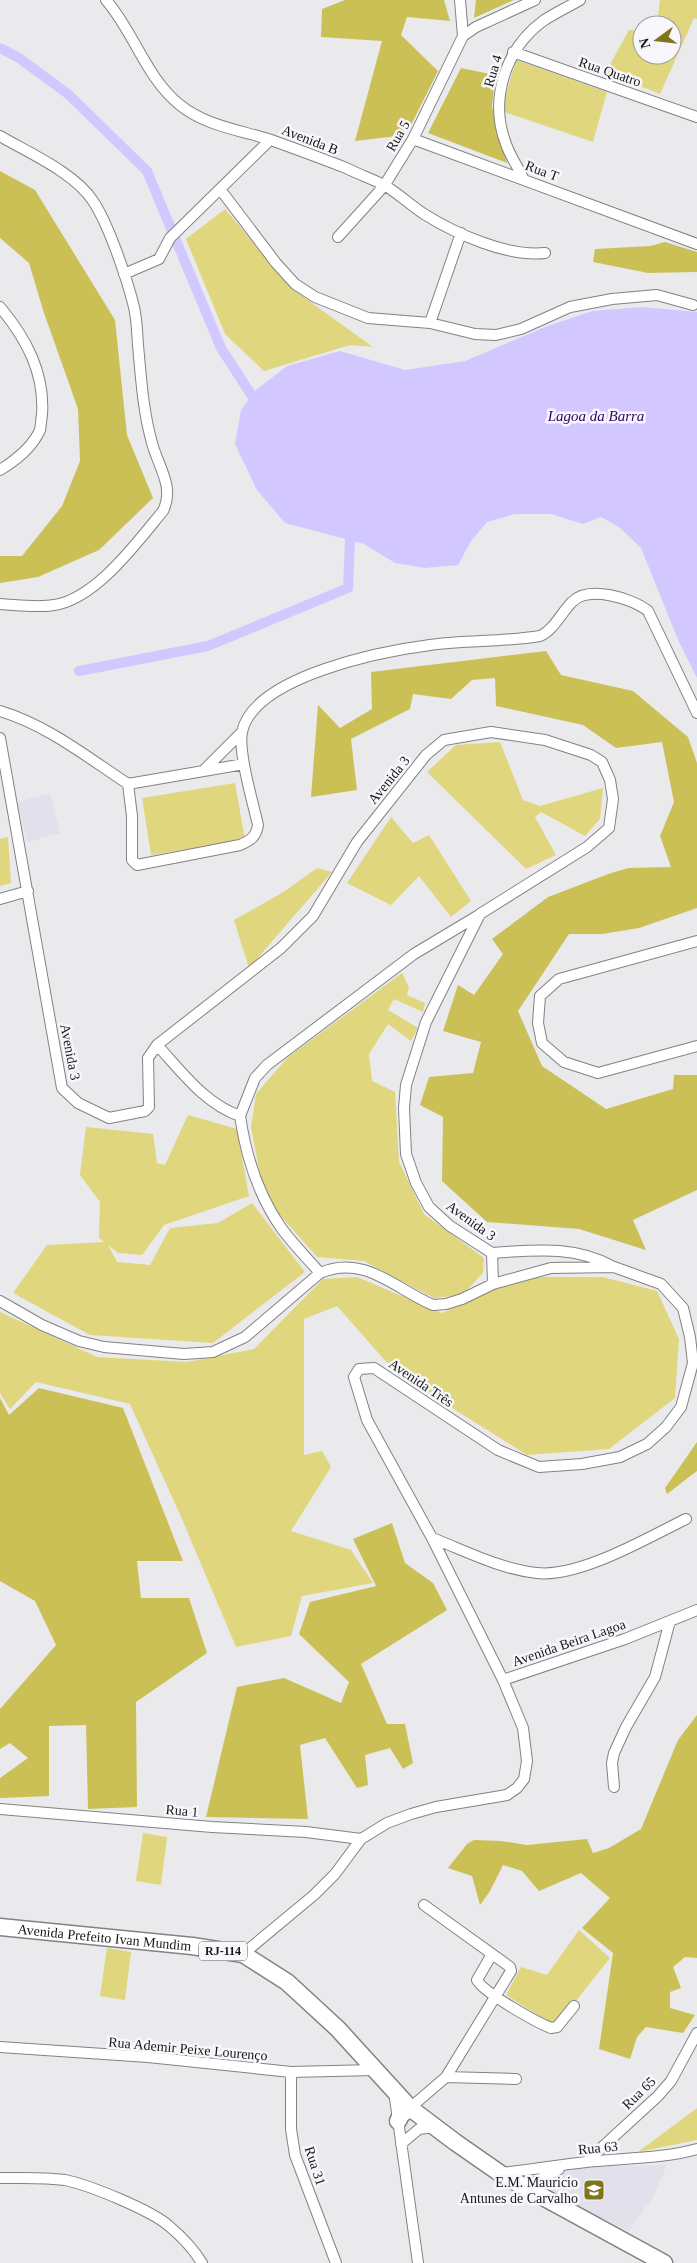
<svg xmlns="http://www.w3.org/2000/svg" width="697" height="2263" font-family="Georgia,serif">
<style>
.built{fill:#e1e0eb}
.green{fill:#dfd67e}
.forest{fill:#cbc056}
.water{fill:#d2c8ff}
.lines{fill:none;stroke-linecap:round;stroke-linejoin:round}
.canal{stroke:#d2c8ff;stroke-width:10}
.street-casing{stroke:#828285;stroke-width:12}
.primary-casing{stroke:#828285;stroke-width:19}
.street{stroke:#fff;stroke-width:10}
.primary{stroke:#fff;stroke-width:16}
.labels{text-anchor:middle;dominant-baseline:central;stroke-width:5;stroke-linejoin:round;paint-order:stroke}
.shield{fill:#f8f7fb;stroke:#5a5a5c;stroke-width:1}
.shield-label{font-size:12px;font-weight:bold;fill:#171718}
.street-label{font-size:14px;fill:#171718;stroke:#f8f7fb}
.poi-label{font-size:14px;fill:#171718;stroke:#f8f7fb;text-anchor:end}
.water-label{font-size:15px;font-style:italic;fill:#33006e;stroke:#f8f7fb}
</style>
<rect width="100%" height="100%" fill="#eaeaed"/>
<path class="built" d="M50 793 60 833 28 842 17 802Z
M667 2165 653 2197 629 2231 562 2199 544 2187 560 2170 576 2167Z"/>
<path class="green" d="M660 0H697V19L694 18 660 94 606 72 629 30H642V55H672V25H657Z
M516 60 607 92 593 142 501 111Z
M225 209 291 288 373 347 350 345 264 371 225 334 186 239Z
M500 742 523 800 540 806 603 788 600 819 585 836 541 812 535 817 556 855 526 869 427 772 456 745Z
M235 783 245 840 151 855 142 798Z
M391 817 413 843 429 835 471 901 451 917 419 876 391 905 347 883Z
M8 837 11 883 0 886V839Z
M317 868 332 872 249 968 234 920 285 891Z
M402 973 409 988 407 995 425 1003 423 1012 394 999 388 1010 418 1028 411 1041 388 1024 369 1054 372 1081 395 1092 399 1162 424 1214 484 1258 483 1273 462 1295 434 1298 364 1261 317 1257 273 1207 260 1175 251 1127 256 1094 287 1058Z
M188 1115 237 1129 249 1196 164 1225 142 1255 118 1253 108 1245 117 1262 150 1265 170 1228 218 1223 252 1203 305 1272 213 1343 90 1335 13 1293 47 1245 104 1242 99 1238 100 1202 80 1175 86 1127 153 1134 157 1163 165 1165Z
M357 1277 442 1313 517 1277H603L657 1291 679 1339 675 1398 609 1449 527 1455 396 1373 337 1306 304 1319V1455L322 1451 331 1467 291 1531 351 1550 373 1583 302 1596 291 1636 236 1647 182 1519 130 1404 36 1382 10 1409 0 1393V1312L97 1357 187 1362 254 1349 323 1279Z
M143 1833 167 1837 161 1885 136 1881Z
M579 1930 610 1958 571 2007 554 2025 506 1995 521 1967 547 1975Z
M107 1948 131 1952 125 2000 100 1996Z
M697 2108V2140L638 2152Z"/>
<path class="forest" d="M345 0H444L450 21 407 17 401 35 438 71 406 135 355 141 382 41 321 37 322 9Z
M476 0H514L474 18Z
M461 68 495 75 492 107 507 163 428 133Z
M0 171 35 190 115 320 127 435 153 498 99 550 38 577 0 583V556H22L62 506 80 461 78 409 44 313 29 263 0 238Z
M665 242 697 252V272L648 273 593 262 595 249 650 246Z
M546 651 561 675 633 691 688 737 697 763V908L639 928 602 934H569L518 1011 542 1066 606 1109 673 1089 674 1075H697V1190L633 1220 646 1250 579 1229 487 1222 442 1181 443 1117 420 1105 429 1077 473 1073 481 1042 443 1031 458 985 474 995 503 954 492 939 548 897 611 873 629 868 671 867 660 836 674 802 662 742 616 748 583 725 496 706 495 678 472 680 451 699 413 694 410 709 351 739 357 790 311 797 318 705 340 728 372 709 371 672Z
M39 1388 123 1408 183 1561H137L141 1598H189L207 1653 136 1702 137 1807 88 1809 86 1725 49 1726V1796L0 1798V1778L28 1758 10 1743 0 1749V1709L56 1645 35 1601 0 1581V1398L9 1415Z
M697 1442V1471L667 1494 665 1488Z
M392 1523 405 1563 433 1583 447 1610 361 1664 387 1724H405L413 1763 403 1769 390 1748 365 1755 368 1785 357 1788 325 1738 300 1745 308 1819 206 1817 237 1687 284 1678 341 1703 349 1682 299 1634 310 1602 376 1586 353 1539Z
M697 1715V1958L685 1957 673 1967 681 1988 670 1992V2008L695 2015 683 2033 646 2027 637 2037 630 2059 599 2049 613 1953 582 1928 610 1898 581 1873 539 1891 522 1871 503 1865 490 1891 480 1905 472 1876 448 1868 467 1844 474 1840 501 1841 527 1845 587 1839 593 1853 609 1848 641 1829 678 1740Z"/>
<path class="water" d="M643 307 697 312V678L679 642 641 548 619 527 601 517 583 524 551 514H515L487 522 471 541 458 565 425 568 395 563 364 544 285 523 257 490 235 444 241 410 256 390 287 366 340 351 405 370 465 361 545 327 592 311Z"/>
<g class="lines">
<path class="canal" d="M0 48 19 58 68 94 147 171 221 348 252 396
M79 671 208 646 348 588 350 540"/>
<g class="street-casing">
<path id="street" d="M106 0C134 32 146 78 180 105 206 126 240 130 271 140 296 149 321 158 346 168 358 174 372 179 384 185 398 193 410 205 424 214 456 234 507 257 545 253
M460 0 463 36
M513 52 697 117
M0 136C29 153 75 173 93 201 109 225 127 279 134 307 137 320 137 332 138 345 141 378 143 411 152 443 158 466 175 487 163 511 137 542 96 599 54 605 37 608 18 605 0 604
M413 139 697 244
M523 178C518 167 510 156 506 144 489 100 505 49 543 21 555 13 568 7 580 0
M220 189 276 263 295 284 315 297 368 318 430 323 475 334 496 335 521 329 570 307 612 299 657 295 693 305
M338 237 384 186 413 139 463 36 476 27 535 0
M124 274 159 259 170 238 270 140
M0 307C26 338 45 373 42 415 41 420 41 426 40 430 32 448 16 460 0 470
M430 323 461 233
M0 711C47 725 87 757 128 784L132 816V860L137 865 240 845C251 840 256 837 258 825 253 803 238 752 242 732 254 676 383 651 430 645 467 640 504 642 540 636 554 630 561 613 572 602 588 585 632 598 648 611L697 713
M0 738 62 1088 78 1103 109 1118 145 1111 149 1107 148 1058 157 1045 281 948 313 916 357 842 426 755 444 740 491 732 545 740 591 755 602 762 610 780 613 799 609 828 587 847 480 914 426 1022 406 1085 404 1108 406 1154 416 1183 429 1207 450 1226 492 1253 493 1284
M204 770 242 732
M128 784 244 764
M0 899 28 891
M697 941 559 979 540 996 538 1023 542 1043 564 1062 598 1073 697 1046
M157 1045C182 1072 205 1104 240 1116L255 1078 267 1065 414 954 479 915
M240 1116C246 1157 258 1195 282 1229 293 1244 308 1259 320 1273
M492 1253C535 1250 575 1245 614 1267
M0 1301 42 1325 79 1341 104 1347 184 1354 213 1352 245 1337 320 1273C364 1254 394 1288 433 1305L446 1304 462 1299 493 1284 551 1268 614 1267 661 1284 683 1308 690 1337 693 1363 681 1407 666 1427 647 1444 620 1457 582 1464 539 1467 498 1450 374 1368 359 1369 354 1377 367 1420 432 1538 503 1680
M432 1538C466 1551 500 1569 537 1573 579 1578 647 1538 686 1519
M614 1787 612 1763 614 1753 626 1727 655 1677 670 1621
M0 1809 212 1827 306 1832 361 1839
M243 1954 314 1895 335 1874 361 1839 387 1823 411 1814 436 1807 507 1795 517 1788 524 1779 527 1761 523 1728 503 1680 625 1639 697 1610
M492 1954 477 1980C484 1993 536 2022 551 2028L557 2027 574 2006
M0 2047 148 2057 291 2072 374 2070
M291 2072V2129L295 2155 336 2263
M446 2077 516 2079
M394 2091 418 2263
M410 2108 446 2077 511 1971 510 1967 424 1905
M401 2144 419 2129 435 2127
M586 2162 658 2096 671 2081 697 2033
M502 2173C530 2170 558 2165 586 2162 623 2158 661 2159 697 2149
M0 2178C22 2178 44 2177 65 2180 89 2185 151 2210 169 2226 181 2236 194 2250 202 2263
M526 2187 559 2169"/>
</g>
<g class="primary-casing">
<g id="primary">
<path id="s1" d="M0 1927 192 1946 243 1954 287 1982 338 2029 410 2108 455 2142 501 2174 664 2263"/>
<path d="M398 2121 401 2115 410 2108"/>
</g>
</g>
<use href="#street" class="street"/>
<use href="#primary" class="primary"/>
</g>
<defs>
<g id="school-square" transform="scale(1.125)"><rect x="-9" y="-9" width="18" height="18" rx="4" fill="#7f7519" stroke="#f8f7fb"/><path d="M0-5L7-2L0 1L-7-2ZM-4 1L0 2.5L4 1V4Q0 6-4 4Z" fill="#fff"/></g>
</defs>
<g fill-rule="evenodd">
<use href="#school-square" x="594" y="2190"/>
</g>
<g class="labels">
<rect class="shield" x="199" y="1941.5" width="48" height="19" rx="4"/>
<g class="shield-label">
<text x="223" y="1951">RJ-114</text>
</g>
<g class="street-label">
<text transform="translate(493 71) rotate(-73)">Rua 4</text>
<text transform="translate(610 72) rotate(19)">Rua Quatro</text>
<text transform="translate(398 136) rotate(-60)">Rua 5</text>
<text transform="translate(310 140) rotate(21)">Avenida B</text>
<text transform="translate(542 171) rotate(21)">Rua T</text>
<text transform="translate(389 780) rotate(-51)">Avenida 3</text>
<text transform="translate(70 1052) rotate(79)">Avenida 3</text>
<text transform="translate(471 1221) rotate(36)">Avenida 3</text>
<text transform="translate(421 1383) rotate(34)">Avenida Três</text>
<text transform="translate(569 1643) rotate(-19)">Avenida Beira Lagoa</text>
<text transform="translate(182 1811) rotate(5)">Rua 1</text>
<text stroke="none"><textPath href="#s1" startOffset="105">Avenida Prefeito Ivan Mundim</textPath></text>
<text transform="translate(188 2049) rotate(5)">Rua Ademir Peixe Lourenço</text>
<text transform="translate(639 2093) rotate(-44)">Rua 65</text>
<text transform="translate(598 2148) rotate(-5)">Rua 63</text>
<text transform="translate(315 2166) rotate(72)">Rua 31</text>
</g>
<g class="poi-label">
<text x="578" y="2182">E.M. Mauricio<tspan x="578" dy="16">Antunes de Carvalho</tspan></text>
</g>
<g class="water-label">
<text x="596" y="416">Lagoa da Barra</text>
</g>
</g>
<g transform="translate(657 40) rotate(255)"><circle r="24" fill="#f8f7fb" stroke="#9e9da0"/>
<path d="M0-4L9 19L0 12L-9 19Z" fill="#7f7519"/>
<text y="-8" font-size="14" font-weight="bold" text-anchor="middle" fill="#171718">N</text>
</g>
</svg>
